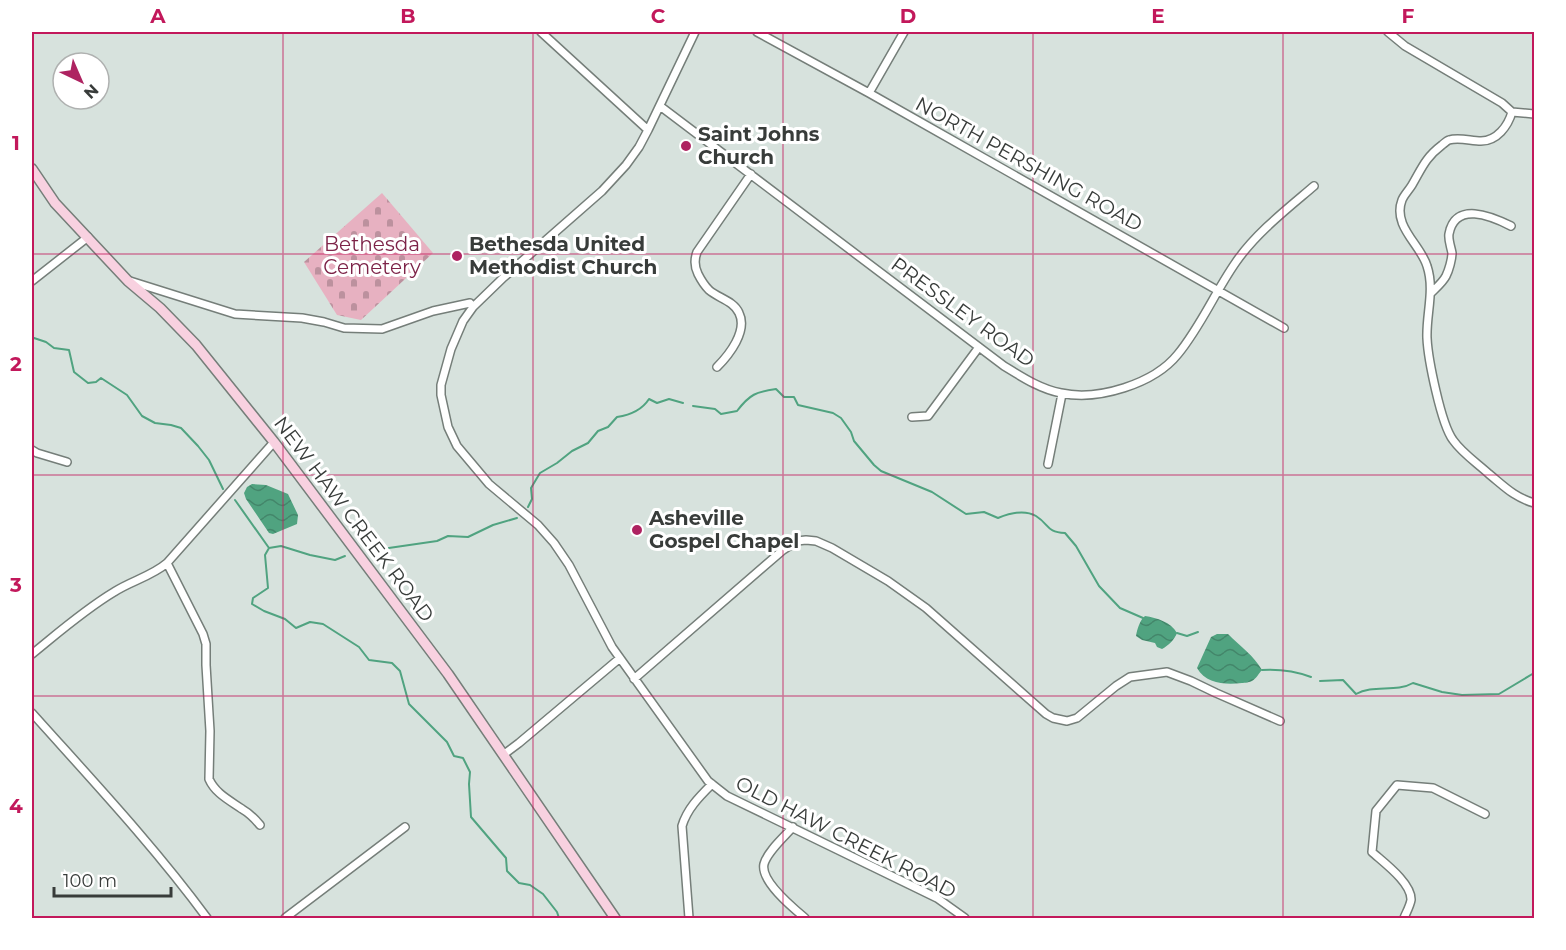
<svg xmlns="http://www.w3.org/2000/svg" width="1566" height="950" font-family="Montserrat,sans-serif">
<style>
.cemetery{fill:url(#cemetery-stones)}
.water{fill:url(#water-waves)}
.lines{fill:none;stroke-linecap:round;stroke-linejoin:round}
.stream{stroke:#50a380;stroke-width:2}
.street-casing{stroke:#757e79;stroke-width:10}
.secondary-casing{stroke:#757e79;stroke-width:12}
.street{stroke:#fff;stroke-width:7}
.secondary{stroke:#f8d1e0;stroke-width:9}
.grid{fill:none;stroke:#c2185b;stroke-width:1.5;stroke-opacity:0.55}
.poi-dot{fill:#ae2361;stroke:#fff;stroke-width:2}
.labels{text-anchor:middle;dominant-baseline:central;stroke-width:6;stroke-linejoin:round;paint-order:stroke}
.poi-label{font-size:20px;font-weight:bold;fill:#383c3a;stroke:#fff;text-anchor:start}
.street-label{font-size:20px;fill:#383c3a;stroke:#fff}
.park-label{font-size:20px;fill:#7d2348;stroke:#fff}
.neatline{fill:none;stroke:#c2185b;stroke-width:2}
.grid-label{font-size:20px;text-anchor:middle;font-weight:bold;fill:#c2185b}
</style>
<defs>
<pattern id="cemetery-stones" width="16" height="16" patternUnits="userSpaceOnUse" patternTransform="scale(1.5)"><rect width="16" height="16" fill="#e7b1c1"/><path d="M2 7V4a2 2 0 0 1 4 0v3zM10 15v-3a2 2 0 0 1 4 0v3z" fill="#bc919e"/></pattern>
<pattern id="water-waves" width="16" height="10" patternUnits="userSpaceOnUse" patternTransform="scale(1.5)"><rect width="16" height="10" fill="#50a380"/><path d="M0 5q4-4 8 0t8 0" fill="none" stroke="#43866a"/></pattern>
</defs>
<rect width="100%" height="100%" fill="#d7e2dd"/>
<path class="cemetery" d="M382 193 433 253 361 320 337 315 304 262Z"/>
<path class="water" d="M252 484 266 485 288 494 298 515 297 524 273 534 269 533 246 499 244 493 247 487Z
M1145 616C1157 618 1171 622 1177 633 1175 639 1168 646 1162 649L1157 647 1155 643 1142 640 1136 636C1137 629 1140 620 1145 616Z
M1217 634H1228C1240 646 1254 656 1262 670 1259 673 1256 679 1252 681 1251 682 1244 683 1242 683 1226 685 1206 684 1197 668L1211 637Z"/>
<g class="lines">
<path class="stream" d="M32 340 34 338 46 342 54 348 69 350 74 372 88 383 96 382 101 378 127 395 142 416 155 423 171 425 181 428 198 446 209 460 223 489
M693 406 715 409 721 414 737 411C750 394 756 392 776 389L784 397H794L798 405 833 413 841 418 851 432 854 441 874 465 881 471 932 492 966 514 984 512 998 518C1010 513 1024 509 1036 516 1050 525 1046 532 1065 533L1076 546 1099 586 1120 608 1143 618
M235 500 269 548
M528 507 532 499 531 488 540 473 557 463 572 451 588 443 598 431 608 427 617 417C630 415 642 410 649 399L657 403 669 399 683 403
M269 548 265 555 268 588 253 598 252 604 264 611 285 619 296 628 310 622 323 624 359 647 369 660 392 663 400 671 409 704 447 742 454 756 463 758 470 772 469 784 471 817 506 858 507 871 519 883 530 885 543 894 557 912 559 918
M269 548 281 546 310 555 335 560 345 556
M375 550 437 541 448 536 468 537 493 525 517 518
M1177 633 1187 636 1198 632
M1262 670C1280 669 1295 671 1311 677
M1320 681 1343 680 1356 694C1373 684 1396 693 1413 683L1442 692 1462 695 1499 694 1534 673"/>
<g class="street-casing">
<path id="street" d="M541 32 648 130
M695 32 648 130 639 147 626 165 602 191 504 277 473 307 463 321 451 349 441 385V395L448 427 457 446 489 484 538 525 554 543 569 565 612 647 708 781 727 796 937 898 965 918
M757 32 869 93 1284 328
M1388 32 1405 46 1502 103 1512 112 1534 114
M869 93 904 32
M660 106 1004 366C1022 377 1040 389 1061 393 1098 401 1154 384 1178 354 1201 326 1215 292 1236 262 1256 233 1287 209 1314 186
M1512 112C1508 126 1497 141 1481 141 1471 141 1459 137 1449 140 1448 140 1443 144 1442 145 1425 158 1422 168 1412 185 1409 190 1404 195 1402 200 1392 226 1421 245 1427 266 1435 290 1426 314 1427 338 1428 359 1441 424 1453 440 1462 453 1477 463 1489 474 1505 487 1514 497 1534 503
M32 281 88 237
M130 281 235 314 302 318 324 322 344 328 382 329 433 311 470 303 473 307
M1431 293C1436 288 1443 282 1446 276 1449 270 1452 259 1452 253 1451 247 1448 240 1449 234 1455 201 1491 216 1511 226
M717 367C729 355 748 331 739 313 734 301 718 298 709 290 704 285 701 280 698 274 694 266 694 260 697 252L751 174
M912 417 928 416 979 347
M32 450 37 453 67 462
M1048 464 1062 394
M167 563 203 634 206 644V665L210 731 209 779C215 793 229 800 242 809 249 813 255 819 260 825
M32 654C58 633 84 610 114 592 131 581 152 576 167 563L274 442
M634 679 783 550 797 541 806 540 816 541 832 548 888 581 926 608 1046 714 1053 718 1067 721 1077 718 1116 686 1130 677 1167 672 1191 681 1216 693 1280 721
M32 713C92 780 154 846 207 918
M503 755 519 743 620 658
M793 827C784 837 767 852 764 864 760 881 793 908 805 918
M285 918 405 827
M689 918 682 826C687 809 699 797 712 784
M1404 918C1406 913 1410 906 1411 900 1412 883 1383 862 1372 852L1376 811 1397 785 1433 788 1485 814"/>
</g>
<g class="secondary-casing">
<path id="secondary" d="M32 169 55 203 128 281 160 308 196 345 274 442 448 674 615 918"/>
</g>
<use href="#street" class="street"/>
<use href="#secondary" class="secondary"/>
</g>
<path class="grid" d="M283 32V918M533 32V918M783 32V918M1033 32V918M1283 32V918M32 254H1534M32 475H1534M32 696H1534"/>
<g class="poi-dot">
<circle cx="686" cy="146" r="6"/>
<circle cx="457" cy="256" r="6"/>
<circle cx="637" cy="530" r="6"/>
</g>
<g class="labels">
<g class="poi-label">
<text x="698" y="134">Saint Johns<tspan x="698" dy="23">Church</tspan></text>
<text x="469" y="244">Bethesda United<tspan x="469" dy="23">Methodist Church</tspan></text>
<text x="649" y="518">Asheville<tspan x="649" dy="23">Gospel Chapel</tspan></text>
</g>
<g class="street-label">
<text transform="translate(1029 164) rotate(29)">NORTH PERSHING ROAD</text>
<text transform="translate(963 312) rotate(36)">PRESSLEY ROAD</text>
<text transform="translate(354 519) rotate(53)">NEW HAW CREEK ROAD</text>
<text transform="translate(846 837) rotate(27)">OLD HAW CREEK ROAD</text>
</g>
<g class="park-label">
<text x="372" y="244">Bethesda<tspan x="372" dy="23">Cemetery</tspan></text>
</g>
</g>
<rect width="1566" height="950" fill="none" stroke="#ffffff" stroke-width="66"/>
<g transform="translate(81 81) rotate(136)"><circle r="28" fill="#ffffff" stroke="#afb1b0" stroke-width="1.5"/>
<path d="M0-4.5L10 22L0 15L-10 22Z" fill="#ae2361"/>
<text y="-9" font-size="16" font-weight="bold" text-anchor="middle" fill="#383c3a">N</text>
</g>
<path d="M54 887v9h117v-9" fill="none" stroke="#383c3a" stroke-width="3"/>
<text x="63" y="887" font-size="18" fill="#383c3a" stroke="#ffffff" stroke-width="4.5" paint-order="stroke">100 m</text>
<rect x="33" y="33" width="1500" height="884" class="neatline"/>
<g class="grid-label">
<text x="158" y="23">A</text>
<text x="408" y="23">B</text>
<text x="658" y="23">C</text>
<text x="908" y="23">D</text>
<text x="1158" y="23">E</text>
<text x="1408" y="23">F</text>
<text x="16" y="150">1</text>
<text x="16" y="371">2</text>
<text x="16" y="592">3</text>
<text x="16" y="813">4</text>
</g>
</svg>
